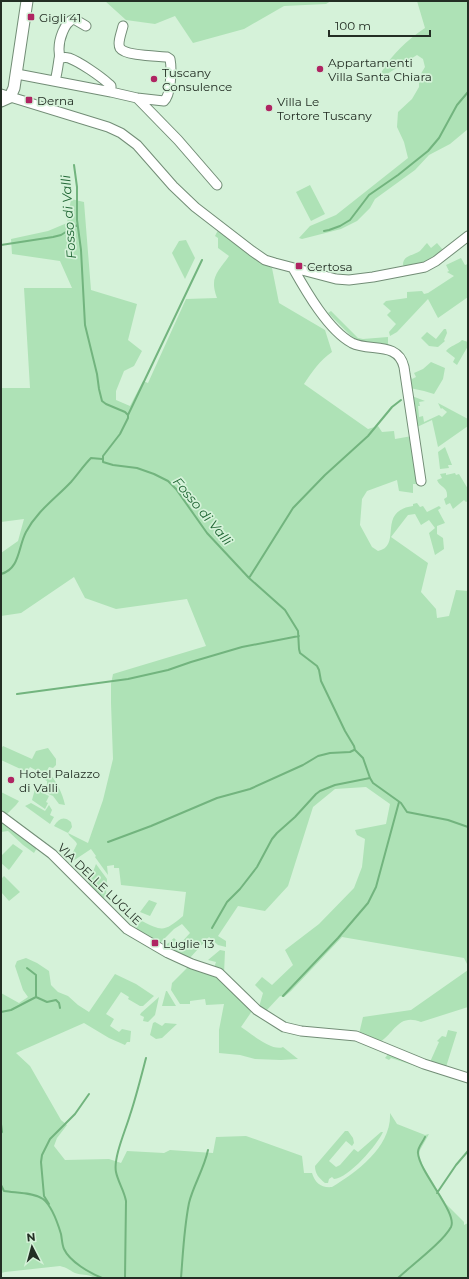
<svg xmlns="http://www.w3.org/2000/svg" width="469" height="1279" font-family="Montserrat,sans-serif">
<style>
.green{fill:#aee2b6}
.lines{fill:none;stroke-linecap:round;stroke-linejoin:round}
.stream{stroke:#72b47e;stroke-width:2}
.minor-casing{stroke:#728d76;stroke-width:11}
.major-casing{stroke:#728d76;stroke-width:13}
.minor{stroke:#fff;stroke-width:9}
.major{stroke:#fff;stroke-width:11}
.poi-dot{fill:#af2462;stroke:#d5f2d9;stroke-width:1.5}
.labels{text-anchor:middle;dominant-baseline:central;stroke-width:3.5;stroke-linejoin:round;paint-order:stroke}
.poi-label{font-size:12px;fill:#232e24;stroke:#d5f2d9;text-anchor:start}
.street-label{font-size:12px;fill:#232e24;stroke:#d5f2d9}
.water-label{font-size:13px;font-style:italic;fill:#1f6533;stroke:#d5f2d9}
</style>
<rect width="100%" height="100%" fill="#d5f2d9"/>
<path class="green" d="M105 1H331L326 4 284 6 244 29 193 43 175 16 155 24 126 20Z
M417 1H468V129L450 144 429 155 415 170 375 199 370 208 357 221 341 229 302 239 299 238 310 226 336 215 408 158 404 142 397 127 398 112 412 99 419 87V77L425 67 423 59 417 55 384 76 381 73C393 53 406 41 425 28Z
M310 185 325 214 311 221 296 192Z
M71 199 84 202 91 290 137 304 128 340 142 351 134 366 124 371 116 391V400L130 406 143 381 148 383 186 299 217 298C209 277 218 272 229 256L218 248V238L215 236 218 230 251 256 272 268 279 303 325 330 332 352C320 360 312 372 304 384L368 429 378 426 382 432 394 431 395 439 412 436 419 484H413V493L399 491 397 480 367 491 362 499 360 525 372 547 378 551C403 546 376 511 413 506V504L417 503 420 507 423 506 427 512 439 506 441 508 438 510 445 523 437 526V534L443 538 444 549 435 555 429 533 435 528 429 520 421 525 415 514 408 515 391 537 428 563 421 592 436 609 437 618 449 616 456 590 468 591V966L464 958 342 937 291 991 284 997 280 996 265 1012 259 1007 263 993 255 985 262 977 272 985 293 965 285 950 319 924 354 888 362 867 365 839 357 835 355 830 386 824 390 804 366 787 335 789 313 807 288 886 265 911 238 906 218 936 226 941V947L218 945 209 937 188 960 166 950V945L174 938 180 944 190 933 182 924 174 929 160 943H155L135 930 140 922 142 921C163 932 165 931 183 916L186 892 121 885 119 868H114V865L107 866 108 875 95 857 96 856 91 849 73 861 72 854 77 844C75 839 70 838 68 833L54 826C59 818 64 816 71 822L72 827 68 833 88 843 103 800 113 759 111 703V684L113 674 206 646 187 599 116 609 85 598 74 577 21 613 1 616V553L18 541 24 519 1 522V388H30L24 288H72L60 261 12 254 11 239 48 231 67 223Z
M186 240 195 258 185 279 172 253 179 241Z
M427 243 431 248 437 243 443 250 423 263 406 267 403 265C403 255 413 256 420 251 422 249 424 246 427 243Z
M461 258 465 265 468 264V297L438 318 428 299 397 332 390 336 389 332 396 324 387 315 391 311 383 304 386 301 407 298V292L422 291 424 294 428 293 454 276 447 272 449 271 446 265Z
M331 311 358 338 363 339 388 337V344L396 351 355 340 328 313Z
M444 329H446L447 333 444 340 445 341 438 347 429 346 421 338 427 332 436 339Z
M462 340 468 342V346L457 365 453 362 455 358 446 351C451 345 457 345 462 340Z
M431 362 445 368 443 379 434 394 424 391 410 388 408 373H411L410 374 412 379 416 377 414 373 423 369Z
M412 396 425 401 419 402 420 406H418L419 417 423 416 424 422 439 415 442 417 447 412 442 408 441 409 438 403 468 419V426L438 447 432 420 417 427Z
M445 447 452 465H448L449 468 440 469 438 452Z
M446 473V475L455 473 456 475 459 474 468 489V501L466 502 464 500 453 509 450 503 446 505 444 499 447 497C448 486 440 488 437 480L442 478 440 474Z
M3 746 32 759 36 751 48 748 56 759V765L53 768 49 767 47 771C55 778 63 794 65 805L59 804 53 796 42 791 43 788 45 789 47 784V781L40 777 41 773 30 767 27 772 1 760V749Z
M35 789 49 796 46 802 48 803 45 809 32 800Z
M1 792 19 801 16 805 5 816 1 813Z
M31 803 45 811 49 805 52 810 50 815 54 817 50 824 25 806Z
M1 819 38 846 34 853 23 845 8 831 1 832Z
M13 844 23 851 9 870 1 863V856Z
M96 864 107 879 106 894 103 900 88 885Z
M4 876 20 892 9 901 1 892V879Z
M149 900 157 903 150 916 140 912Z
M220 950 225 951 224 974 214 968 216 962 208 960Z
M26 958 37 963 49 971 51 985 58 992 68 996 78 1005 89 1012 115 974 136 984 154 996 143 1006H140L128 999 129 997 121 992 106 1014 114 1019 110 1026 119 1032 122 1029 131 1031 130 1042H127L125 1045 109 1038 84 1023 16 1053 30 1066 61 1120 67 1125 57 1138 54 1146 65 1160 109 1159 121 1163 127 1151 164 1153 170 1150 213 1153 216 1137 246 1136 302 1156 304 1173H312C315 1183 321 1188 332 1187 357 1172 392 1146 390 1113L397 1124 425 1135 429 1134 420 1150 419 1155 423 1166 446 1204 464 1222V1225L468 1223V1278H95C86 1273 82 1276 75 1273 69 1270 68 1268 60 1266L5 1272 1 1273V993L19 1003 28 997 23 990 15 966 17 961Z
M189 966 214 973 252 1011 241 1027C250 1033 273 1052 283 1047L298 1059 281 1060 255 1059 240 1055 219 1053V1030L224 1004 206 1005 205 999 190 1001V1004H180L171 990 172 983Z
M468 970V1007L421 1022C399 1013 395 1032 380 1042L359 1034 363 1017 411 1010Z
M166 991H167L176 1006H162Z
M159 997 155 1015 148 1022 143 1021 144 1017 140 1015 141 1013Z
M155 1022 162 1026 165 1023 177 1024 162 1038 156 1039 150 1035 153 1023Z
M448 1030 457 1032 446 1067 430 1062 439 1042 437 1041 442 1036 446 1037Z
M389 1053 468 1080V1083L391 1058 389 1060 385 1058Z
M345 1131H348L353 1138 354 1143 352 1146 346 1141 329 1161 336 1167 340 1165 354 1149 358 1152 381 1132H383C377 1145 349 1178 334 1179L332 1177 329 1179 328 1183H325C319 1178 315 1174 315 1166Z"/>
<g class="lines">
<path class="stream" d="M74 165 77 187V220L81 250 85 325 97 374 99 389 102 401 106 404 125 412 128 415V418L120 434 103 456V462L113 465 137 468 154 474 168 481 176 489 207 533 249 578 285 610 298 631 299 649 300 653 317 666 319 670 321 681 345 731 354 746 355 750 363 758 370 778 373 783 401 803 407 812 448 820 468 827
M324 231 329 230 340 226 350 220 369 195 398 175 428 151 439 138 457 105 468 92
M1 245 53 237 61 235 77 225
M128 415 202 260
M1 574C20 569 18 547 26 532 37 511 56 498 71 482 78 474 84 465 91 458L102 459
M249 578 293 508 325 475 368 436 392 407 401 400
M17 694 128 679 168 670 191 662 242 647 299 636
M108 842 151 826 217 798 250 789 303 765 318 756 330 753 350 752 354 750
M212 928 227 902 240 889 257 867 272 839 277 833 295 817 316 794 320 791 335 785 370 778
M283 996 338 938 368 903 376 887 399 802
M36 997 47 1002 56 1000 59 1003 60 1008
M1 1012 11 1010 36 997V975L27 968
M1 1124 2 1132 1 1133
M1 1185 4 1191C16 1193 32 1192 43 1199 52 1206 58 1224 61 1234 62 1239 62 1245 64 1249 70 1262 90 1273 102 1278
M437 1193 456 1165 468 1151
M49 1204 44 1196 41 1162 42 1155 50 1139 75 1114 89 1094
M125 1278 126 1201C124 1190 118 1182 116 1172 113 1158 126 1129 130 1115 136 1097 141 1077 146 1058
M181 1278C183 1253 184 1228 189 1203 193 1186 204 1169 208 1150
M398 1278C412 1265 443 1242 451 1227 458 1213 419 1172 418 1153 417 1148 423 1142 425 1137"/>
<g class="minor-casing">
<path id="minor" d="M60 59C63 57 65 57 69 58 80 62 100 76 109 84L111 86V92
M17 74 111 92 137 98 164 101C171 95 172 69 170 59L167 57C158 56 125 56 120 48 117 43 122 31 123 26
M55 81C57 74 58 66 59 59 60 56 59 52 59 49 59 40 64 22 74 19L86 26
M1 94 108 127 121 133 137 145 173 186 195 207 252 251 265 260 275 263 336 279 349 280 373 277 425 267 436 261 468 236
M137 98 178 140 217 185
M293 268C306 291 328 330 352 343 370 352 398 341 404 367L421 481
M1 816 52 854 127 929 168 953 192 964 219 973 257 1010 284 1027 301 1031 356 1036 424 1064 468 1078"/>
</g>
<g class="major-casing">
<path id="major" d="M1 101 10 97 14 88 27 1"/>
</g>
<use href="#minor" class="minor"/>
<use href="#major" class="major"/>
</g>
<g class="poi-dot">
<rect x="27" y="13" width="8" height="8" rx="2"/>
<circle cx="320" cy="69" r="4"/>
<circle cx="154" cy="79" r="4"/>
<rect x="25" y="96" width="8" height="8" rx="2"/>
<circle cx="269" cy="108" r="4"/>
<rect x="295" y="262" width="8" height="8" rx="2"/>
<circle cx="11" cy="780" r="4"/>
<rect x="151" y="939" width="8" height="8" rx="2"/>
</g>
<g class="labels">
<g class="poi-label">
<text x="39" y="17">Gigli 41</text>
<text x="328" y="62">Appartamenti<tspan x="328" dy="14">Villa Santa Chiara</tspan></text>
<text x="162" y="72">Tuscany<tspan x="162" dy="14">Consulence</tspan></text>
<text x="37" y="100">Derna</text>
<text x="277" y="101">Villa Le<tspan x="277" dy="14">Tortore Tuscany</tspan></text>
<text x="307" y="266">Certosa</text>
<text x="19" y="773">Hotel Palazzo<tspan x="19" dy="14">di Valli</tspan></text>
<text x="163" y="943">Luglie 13</text>
</g>
<g class="street-label">
<text transform="translate(100 884) rotate(44)">VIA DELLE LUGLIE</text>
</g>
<g class="water-label">
<text transform="translate(68 217) rotate(-94)">Fosso di Valli</text>
<text transform="translate(203 511) rotate(50)">Fosso di Valli</text>
</g>
</g>
<rect width="469" height="1279" fill="none" stroke="#232e24" stroke-width="4"/>
<g transform="translate(32 1247) rotate(354)" stroke="#d5f2d9" stroke-width="3" paint-order="stroke">
<path d="M0-3L7 15L0 10L-7 15Z" fill="#232e24"/>
<text y="-6" font-size="11" font-weight="bold" text-anchor="middle" fill="#232e24">N</text>
</g>
<path d="M329 30v6h101v-6" fill="none" stroke="#232e24" stroke-width="2"/>
<text x="335" y="30" font-size="12" fill="#232e24" stroke="#d5f2d9" stroke-width="3" paint-order="stroke">100 m</text>
</svg>
